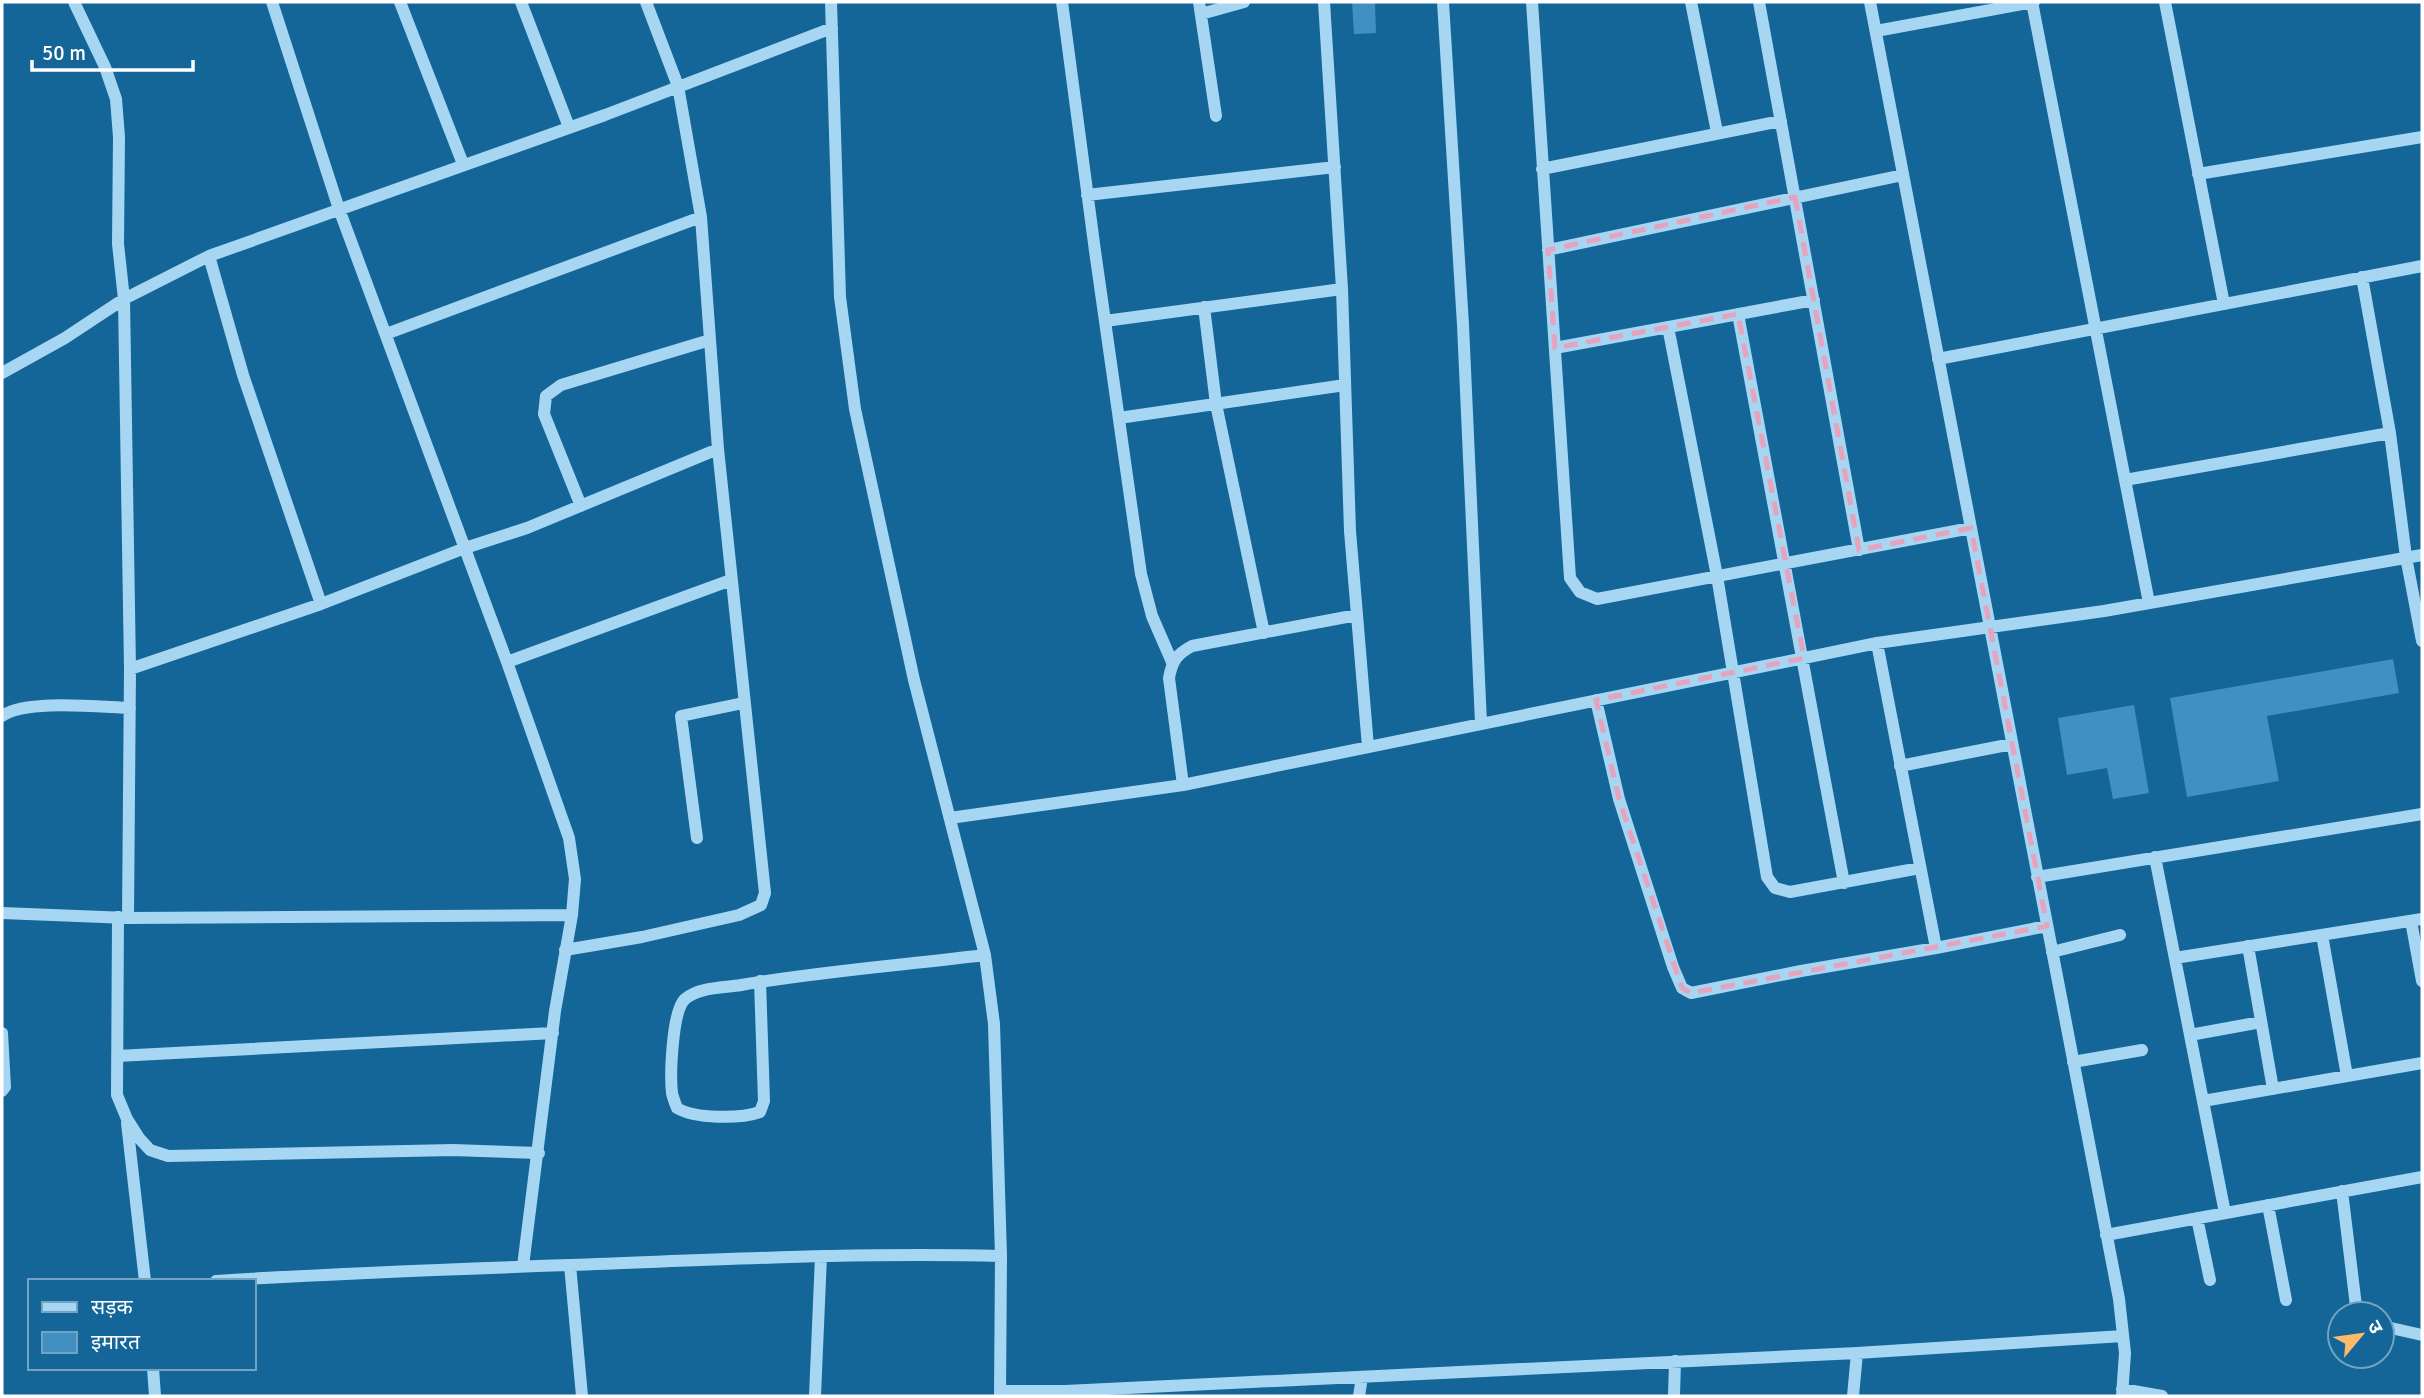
<svg xmlns="http://www.w3.org/2000/svg" width="2424" height="1398" font-family="Signika,'Noto Sans Devanagari',sans-serif">
<style>
.building{fill:#4190c1}
.lines{fill:none;stroke-linecap:round;stroke-linejoin:round}
.minor{stroke:#a7d6f3;stroke-width:12}
.marked{fill:none;stroke:#e7a3bd;stroke-width:5;stroke-dasharray:14 9;stroke-linejoin:round}
</style>
<rect width="100%" height="100%" fill="#146598"/>
<path class="building" d="M1352 2H1375L1376 33 1354 34Z
M2393 659 2399 693 2267 716 2279 781 2187 797 2170 698Z
M2134 705 2149 793 2113 799 2107 768 2067 775 2058 718Z"/>
<g class="lines">
<path class="minor" d="M74 2 105 67 116 99 119 137 118 244 124 299 130 669 128 918
M272 2 339 209 507 662 569 838 575 879 572 915 555 1011 523 1266
M400 2 463 164
M521 2 569 127
M831 2 840 297 855 409 914 680 985 955 994 1024 1001 1256 1000 1396
M1062 2 1095 251 1141 574 1152 616 1172 662
M1199 2 1216 116
M1324 2 1342 289 1350 531 1368 747
M1443 2 1463 325 1481 723
M1532 2 1570 578 1580 592 1597 599 1971 528
M1691 2 1717 132
M1759 2 1859 550
M1870 2 2119 1299 2125 1353 2122 1396
M2032 2 2149 603
M2165 2 2224 304
M1201 14 1244 2
M1876 31 2034 2
M1542 169 1781 121
M2198 174 2422 137
M1087 195 1335 167
M1548 250 1903 175
M209 256 243 375 321 604
M1204 307 1216 404 1264 633
M1738 314 1844 883
M1105 321 1342 289
M1668 327 1717 576 1767 877 1775 888 1790 892 1920 868
M386 334 701 217
M1555 348 1814 300
M1938 359 2422 266
M2 373 65 338 124 299 209 256 605 115 832 28
M1119 418 1345 385
M2390 433 2406 557 2422 641
M2125 480 2390 433 2362 277
M581 506 544 414 546 396 561 385 710 340
M1877 643 1936 948
M507 662 731 580
M130 669 321 604 465 548 527 528 718 449
M1596 700 1619 799 1673 967 1682 988 1691 993 1801 971 1936 948 2047 926
M2 716C25 699 99 707 130 708
M1900 766 2012 744
M1183 785 1169 678C1172 661 1177 654 1192 646L1357 615
M950 818 1183 785 1877 643 2104 611 2422 555
M697 838 681 716 743 703
M2155 857 2225 1213
M2037 877 2422 814
M2 913 128 918 572 915
M118 917 117 1095 127 1119 139 1138 150 1150 168 1156 453 1150 539 1153
M2411 921 2422 981
M2322 935 2347 1076
M2248 946 2273 1089
M565 950 642 937 739 915 761 905 765 893 718 449 701 217 678 86 646 2
M2052 952 2120 935
M2175 958 2422 919
M760 981 764 1101 760 1112C740 1119 695 1119 677 1108 675 1103 673 1098 672 1093 670 1075 672 1011 685 999 699 987 724 988 741 985 822 971 904 965 985 955
M2 1033 5 1087 2 1091
M2190 1035 2261 1022
M117 1056 553 1033
M2073 1062 2142 1050
M2203 1101 2422 1063
M127 1123 145 1281
M2342 1191 2356 1306 2363 1314
M2268 1205 2286 1300
M2197 1218 2210 1280
M2106 1235 2422 1177
M570 1265 582 1396
M216 1281C334 1273 453 1269 571 1265 714 1260 857 1252 1001 1256
M2382 1326 2422 1335
M153 1368 155 1396
M2122 1389 2162 1396
M1000 1391H1065L1857 1353 2123 1336
M815 1396 821 1256
M1359 1396 1362 1377
M1674 1396 1675 1361
M1853 1396 1857 1353"/>
</g>
<path class="marked" d="M1795 197 1859 550 1971 528 2047 926 1691 993 1682 988 1619 799 1596 700 1804 658 1738 314 1555 348 1548 250Z"/>
<rect width="2424" height="1398" fill="none" stroke="#ffffff" stroke-width="7"/>
<rect x="28" y="1279" width="228" height="91" fill="#146598" stroke="#72a3c1" stroke-width="2"/>
<rect x="42" y="1302" width="35" height="10" fill="#a7d6f3" stroke="#72a3c1" stroke-width="2"/>
<text x="91" y="1314" font-size="21" fill="#ffffff">सड़क</text>
<rect x="42" y="1332" width="35" height="21" fill="#4190c1" stroke="#72a3c1" stroke-width="2"/>
<text x="91" y="1349" font-size="21" fill="#ffffff">इमारत</text>
<g transform="translate(2361 1335) rotate(61)"><circle r="33" fill="#146598" stroke="#72a3c1" stroke-width="2"/>
<path d="M0-5L12 26L0 18L-12 26Z" fill="#ffba69"/>
<text y="-10" font-size="19" font-weight="bold" text-anchor="middle" fill="#ffffff">उ</text>
</g>
<path d="M32 60v10h161v-10" fill="none" stroke="#ffffff" stroke-width="3.5"/>
<text x="42" y="60" font-size="21" fill="#ffffff" stroke="#146598" stroke-width="5" paint-order="stroke">50 m</text>
</svg>
